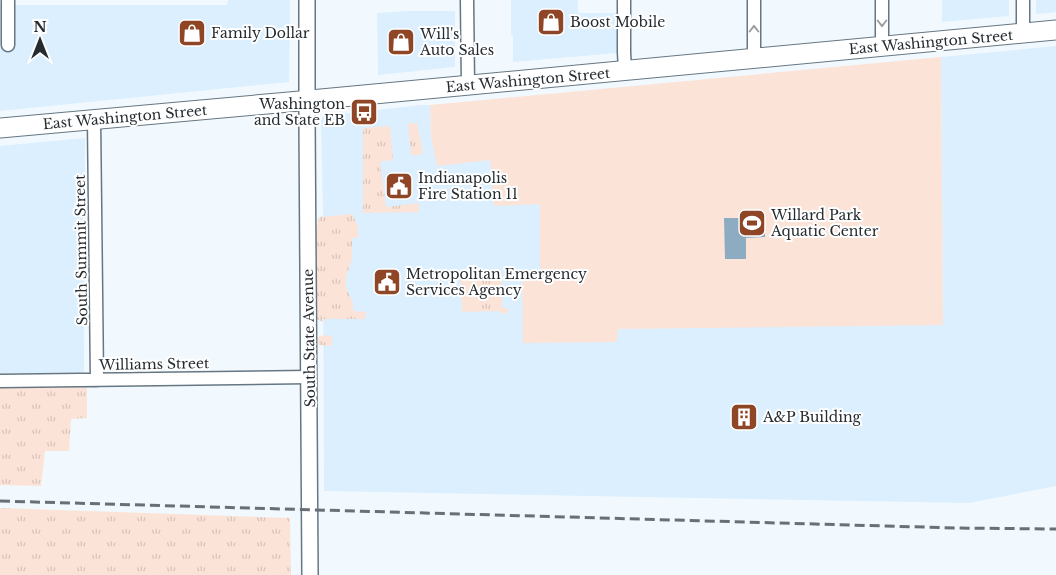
<svg xmlns="http://www.w3.org/2000/svg" width="1056" height="575" font-family="'Libre Baskerville',serif">
<style>
.built{fill:#dbeffe}
.grass{fill:url(#grass-tufts)}
.green{fill:#fce3d8}
.water{fill:#8dacc2}
.lines{fill:none;stroke-linecap:round;stroke-linejoin:round}
.minor-casing{stroke:#667783;stroke-width:15}
.tertiary-casing{stroke:#667783;stroke-width:18}
.primary-casing{stroke:#667783;stroke-width:21}
.minor{stroke:#fff;stroke-width:12}
.tertiary{stroke:#fff;stroke-width:15}
.primary{stroke:#fff;stroke-width:19}
.rail{stroke:#687075;stroke-width:3;stroke-dasharray:10 5;stroke-linecap:butt}
.oneway{stroke:#9da0a2}
.labels{text-anchor:middle;dominant-baseline:central;stroke-width:4;stroke-linejoin:round;paint-order:stroke}
.poi-label{font-size:14px;fill:#252c31;stroke:#fff;text-anchor:start}
.street-label{font-size:14px;fill:#252c31;stroke:#fff}
</style>
<defs>
<pattern id="grass-tufts" width="24" height="20" patternUnits="userSpaceOnUse" patternTransform="scale(1.25)"><rect width="24" height="20" fill="#fce3d8"/><path d="M3 7l-1-3M5 7V3M7 7l1-3M15 17l-1-3M17 17v-4M19 17l1-3" fill="none" stroke="#d8c3ba"/></pattern>
</defs>
<rect width="100%" height="100%" fill="#f1f9fe"/>
<path class="built" d="M228 0H290L289 82 0 111V5H227Z
M511 0H578V13H616L617 53 513 62V35H511Z
M942 0H1009V16L942 22Z
M1036 0H1056V12L1036 14Z
M408 11H455V67L378 75 377 13Z
M1056 46V486L969 503 324 491 323 216 321 121 323 116 421 105H430L431 136 490 160 540 203V271H522L617 342V329L943 324 941 57Z
M85 138 84 372 0 374V146Z"/>
<path class="grass" d="M417 123 423 153 415 156 411 154 408 124Z
M390 126 393 160 380 162 386 207 419 203V212L363 213V128Z
M352 214 358 226V238H352V260L346 276V288L353 303V311L366 312 365 319H323V322L317 319 316 231 319 217Z
M460 273H502V307L509 310 506 313 501 314 499 311 462 312Z
M326 335 330 336 332 338V346L319 345 317 338 320 336Z
M87 387V418L71 419 69 451H45L41 486 0 485V388Z
M0 508 290 518 291 575H0Z"/>
<path class="green" d="M941 57 943 325 618 329 617 342 523 343 522 271 540 270V204L494 206 490 160 437 166 431 136 430 105Z"/>
<path class="water" d="M724 218H765V237L746 238V259H725Z"/>
<g class="lines">
<g class="minor-casing">
<path id="minor" d="M467 0 468 85
M624 0V52L625 71
M882 0V46
M1023 0V33
M8 45V0
M754 58V0
M94 119 97 380
M0 381 309 377"/>
</g>
<g class="tertiary-casing">
<path id="tertiary" d="M307 0V118L310 575"/>
</g>
<g class="primary-casing">
<path id="primary" d="M0 128 289 102 1056 30"/>
</g>
<use href="#minor" class="minor"/>
<use href="#tertiary" class="tertiary"/>
<use href="#primary" class="primary"/>
<path class="rail" d="M0 501 956 528 1056 529"/>
</g>
<defs><path id="oneway-chevron" d="M-2-3.5L2.5 0L-2 3.5" fill="none" stroke-width="1.6" stroke-linecap="round" stroke-linejoin="round" transform="scale(1.25)"/></defs>
<g class="oneway">
<use href="#oneway-chevron" transform="translate(882 23) rotate(90)"/>
<use href="#oneway-chevron" transform="translate(754 29) rotate(-90)"/>
</g>
<defs>
<g id="shop-square" transform="scale(1.4375)"><rect x="-9" y="-9" width="18" height="18" rx="4" fill="#8e4626" stroke="#fff"/><path d="M-5-2.5h2.3a2.7 3.5 0 0 1 5.4 0H5L5.5 6h-11ZM-1.5-2.5h3a1.5 2.3 0 0 0-3 0Z" fill="#fff"/></g>
<g id="bus-square" transform="scale(1.4375)"><rect x="-9" y="-9" width="18" height="18" rx="4" fill="#8e4626" stroke="#fff"/><path d="M-5-6H5V4H4V6H2V4H-2V6H-4V4H-5ZM-3.5-4V0h7V-4ZM-3.5 1.2v1.5H-2V1.2ZM2 1.2v1.5H3.5V1.2Z" fill="#fff"/></g>
<g id="civic-square" transform="scale(1.4375)"><rect x="-9" y="-9" width="18" height="18" rx="4" fill="#8e4626" stroke="#fff"/><path d="M-.6-6.5H3V-4.5H.6V-3L4-1V1h2V6H-6V1h2V-1L-.6-3ZM-1.2 2.5V6h2.4V2.5Z" fill="#fff"/></g>
<g id="stadium-square" transform="scale(1.4375)"><rect x="-9" y="-9" width="18" height="18" rx="4" fill="#8e4626" stroke="#fff"/><path d="M0-5a6.5 5 0 1 0 0 10a6.5 5 0 1 0 0-10ZM-3.5-1.8h7v3.6h-7Z" fill="#fff"/></g>
<g id="building-square" transform="scale(1.4375)"><rect x="-9" y="-9" width="18" height="18" rx="4" fill="#8e4626" stroke="#fff"/><path d="M-4-6H4V6H1V3H-1V6H-4ZM-2.5-4.3h1.7v1.8h-1.7ZM.8-4.3h1.7v1.8H.8ZM-2.5-1h1.7V.8h-1.7ZM.8-1h1.7V.8H.8Z" fill="#fff"/></g>
</defs>
<g fill-rule="evenodd">
<use href="#shop-square" x="551" y="22"/>
<use href="#shop-square" x="192" y="33"/>
<use href="#shop-square" x="401" y="42"/>
<use href="#bus-square" x="364" y="112"/>
<use href="#civic-square" x="399" y="186"/>
<use href="#stadium-square" x="752" y="223"/>
<use href="#civic-square" x="387" y="282"/>
<use href="#building-square" x="744" y="417"/>
</g>
<g class="labels">
<g class="poi-label">
<text x="570" y="22">Boost Mobile</text>
<text x="211" y="33">Family Dollar</text>
<text x="420" y="34">Will's<tspan x="420" dy="16">Auto Sales</tspan></text>
<text x="345" y="104" text-anchor="end">Washington<tspan x="345" dy="16">and State EB</tspan></text>
<text x="418" y="178">Indianapolis<tspan x="418" dy="16">Fire Station 11</tspan></text>
<text x="771" y="215">Willard Park<tspan x="771" dy="16">Aquatic Center</tspan></text>
<text x="406" y="274">Metropolitan Emergency<tspan x="406" dy="16">Services Agency</tspan></text>
<text x="763" y="417">A&amp;P Building</text>
</g>
<g class="street-label">
<text transform="translate(931 42) rotate(-5)">East Washington Street</text>
<text transform="translate(528 80) rotate(-5)">East Washington Street</text>
<text transform="translate(125 117) rotate(-5)">East Washington Street</text>
<text transform="translate(81 250) rotate(-91)">South Summit Street</text>
<text transform="translate(309 338) rotate(-91)">South State Avenue</text>
<text transform="translate(154 364) rotate(-1)">Williams Street</text>
</g>
</g>
<g transform="translate(40 40)" stroke="#ffffff" stroke-width="4" paint-order="stroke">
<path d="M0-4L9 19L0 12L-9 19Z" fill="#252c31"/>
<text y="-8" font-size="14" font-weight="bold" text-anchor="middle" fill="#252c31">N</text>
</g>
</svg>
